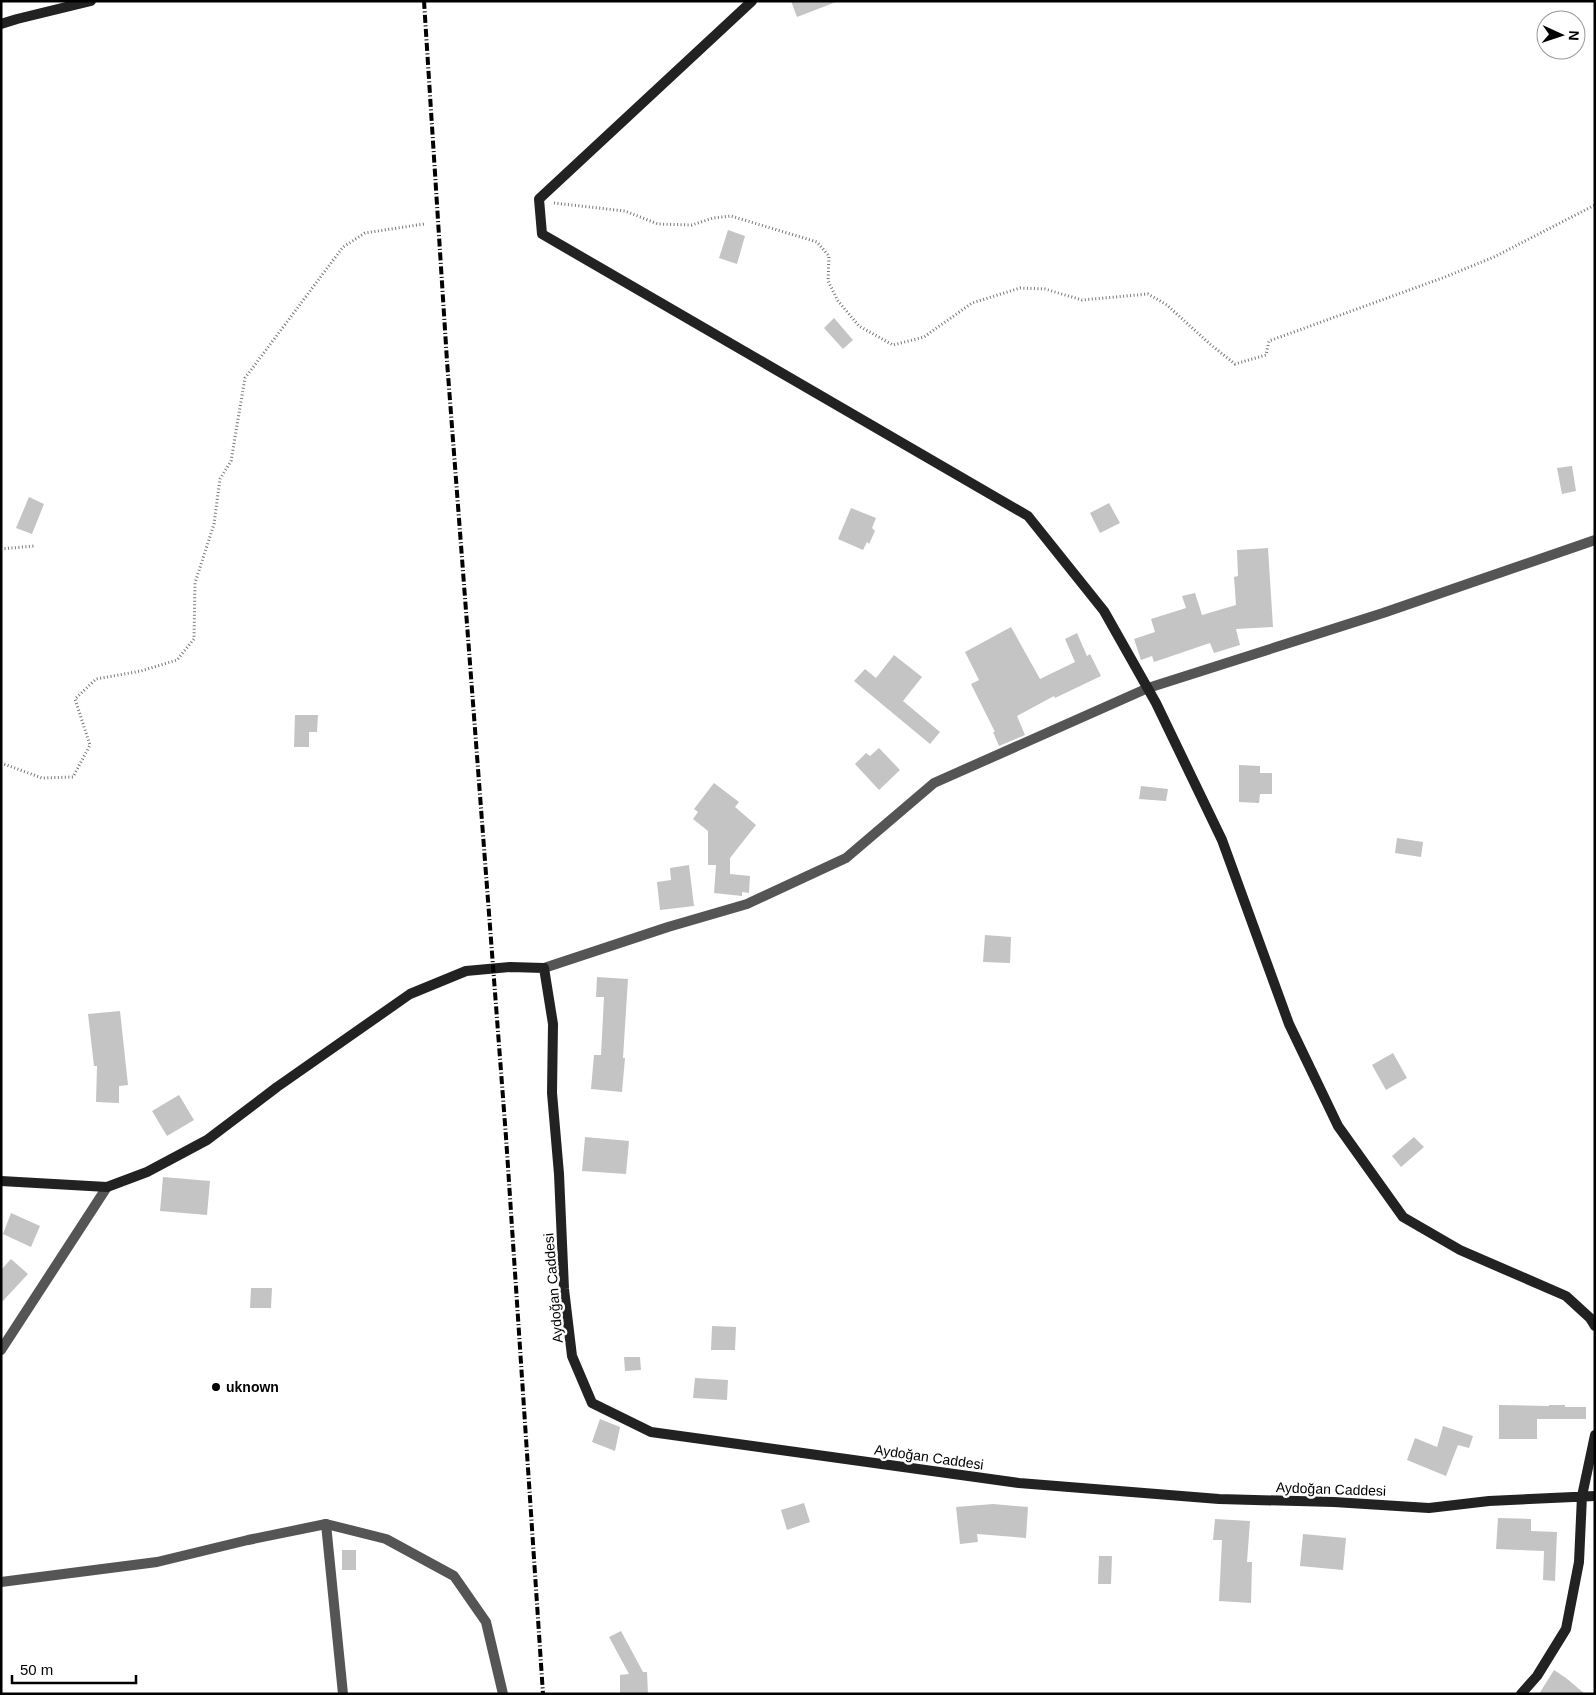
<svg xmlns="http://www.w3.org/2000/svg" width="1596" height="1695" font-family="Helvetica,sans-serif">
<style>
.building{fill:#c4c4c4}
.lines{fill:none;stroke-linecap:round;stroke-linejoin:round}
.path{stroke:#777;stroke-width:3;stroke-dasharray:1 2.5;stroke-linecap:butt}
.lane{stroke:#555;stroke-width:10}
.street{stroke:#555;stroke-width:10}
.secondary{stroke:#222;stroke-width:10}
.rail{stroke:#000;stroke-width:4;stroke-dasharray:8 2.5 1 2.5;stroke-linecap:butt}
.poi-dot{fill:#000;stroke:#fff;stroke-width:2}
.labels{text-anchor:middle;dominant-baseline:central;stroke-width:5;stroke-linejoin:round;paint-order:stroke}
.street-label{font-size:14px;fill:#000;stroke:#fff}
.poi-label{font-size:14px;font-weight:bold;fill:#000;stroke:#fff;text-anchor:start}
</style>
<rect width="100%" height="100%" fill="#fff"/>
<path class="building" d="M791 1H836V2L797 17Z
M728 230 745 236 737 264 719 258Z
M834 318 853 340 843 349 824 328Z
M1572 466 1576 491 1562 494 1557 468Z
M29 497 44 504 32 534 16 528Z
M1109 503 1120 523 1100 533 1090 513Z
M851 508 876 518 872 528 875 531 869 544 867 542 863 550 838 539Z
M1268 548 1273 627 1236 629 1240 645 1214 653 1210 643 1154 662 1152 656 1141 660 1134 639 1155 632 1151 619 1186 608 1182 596 1195 593 1202 615 1236 605 1234 577 1238 576 1237 550Z
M1011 627 1040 679 1075 662 1065 639 1077 633 1087 656 1090 654 1101 676 1055 698 1054 696 1017 716 1025 735 999 746 993 732H995L971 684 979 680 965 652Z
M894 655 922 677 903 701 940 732 930 744 854 681 865 669 876 678Z
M295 715H318L317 732H309V747H294Z
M879 748 900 770 879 790 855 764 866 753 870 756Z
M1239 765 1260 766V773H1272V794H1260L1259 803 1239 802Z
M714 783 739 802 735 807 756 825 730 858V874L750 876 749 893 742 892V896L714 893 716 865H708V831L693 819 698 812 694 809Z
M1141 786 1168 789 1166 801 1139 799Z
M1397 838 1423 842 1421 857 1395 853Z
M689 865 694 906 660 910 657 882 671 880 670 868Z
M985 935 1011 937 1010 963 983 962Z
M597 977 628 979 623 1058H625L622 1092 591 1089 594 1055H601L604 997H596Z
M120 1011 128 1085 119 1086V1103L96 1102 97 1066H94L88 1014Z
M1393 1053 1407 1078 1386 1090 1372 1065Z
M179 1095 194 1120 167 1136 152 1111Z
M585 1137 629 1141 626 1174 582 1171Z
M1414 1137 1424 1147 1401 1167 1392 1156Z
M163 1177 210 1181 207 1215 160 1211Z
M11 1213 40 1226 31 1247 3 1234Z
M11 1259 28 1274 1 1303V1270Z
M251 1288H272L271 1308H250Z
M712 1326 736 1327 735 1350H711Z
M624 1357H640L641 1370 625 1371Z
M695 1378 728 1380 727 1400 693 1398Z
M1499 1405 1549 1406V1405H1565V1407H1586V1419H1537V1439H1499Z
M600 1419 620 1427 615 1451 592 1442Z
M1443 1426 1473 1436 1469 1448 1458 1445 1446 1476 1407 1460 1415 1438 1437 1447Z
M804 1503 810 1522 787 1530 781 1510Z
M993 1504 1028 1507 1026 1538 977 1534 978 1542 960 1544 956 1507Z
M1498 1518 1531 1519V1531L1557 1532 1555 1581 1543 1580 1544 1551 1496 1549Z
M1215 1519 1250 1521 1247 1562H1252L1251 1603 1219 1601 1222 1540H1213Z
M1303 1534 1346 1538 1343 1570 1300 1566Z
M342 1550H356V1570H342Z
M1099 1556H1112L1111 1584H1098Z
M621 1631 643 1672H647L648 1694H620V1675L629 1674 609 1637Z
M1554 1670 1566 1678 1585 1694H1539Z"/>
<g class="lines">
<path class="path" d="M554 203 625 211 658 224 692 225 713 218 731 216 817 242 829 256 828 281 838 301 859 326 893 345 924 337 972 303 1020 288 1045 289 1082 300 1148 294 1167 305 1211 345 1235 364 1266 355 1269 341 1445 277 1494 257 1595 205
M1 549 34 546
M1 763 42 778 73 777 90 745 75 699 96 679 141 671 177 660 194 639 195 583 214 524 220 479 231 461 245 378 343 247 365 233 424 224"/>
<path class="lane" d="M343 1694 326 1524 386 1539 454 1576 486 1622 503 1694"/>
<path class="street" d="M544 968 668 927 747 904 846 858 934 783 1148 688 1383 613 1595 540
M1 1350 107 1187
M1 1582 157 1562 248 1540 326 1524"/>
<path class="secondary" d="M752 1 539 199 542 234 1028 516 1104 611 1156 703 1222 840 1289 1024 1338 1126 1403 1217 1460 1250 1566 1296 1590 1318 1595 1326
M1 24 17 19 91 1
M1 1181 107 1187 147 1172 207 1140 277 1087 410 994 466 971 510 967 544 968 553 1024 552 1093 559 1174 564 1289 572 1356 592 1403 651 1432 1019 1483 1219 1499 1334 1502 1429 1508 1489 1501 1595 1496
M1521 1694 1537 1676 1566 1629 1579 1562 1582 1496 1595 1435"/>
<path class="rail" d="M424 1 447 361 506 1137 543 1694"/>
</g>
<circle class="poi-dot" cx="216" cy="1387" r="5"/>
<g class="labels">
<g class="street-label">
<text transform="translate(553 1288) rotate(-95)">Aydoğan Caddesi</text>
<text transform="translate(929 1457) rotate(8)">Aydoğan Caddesi</text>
<text transform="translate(1331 1489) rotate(2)">Aydoğan Caddesi</text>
</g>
<g class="poi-label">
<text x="226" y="1387">uknown</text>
</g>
</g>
<rect width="1596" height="1695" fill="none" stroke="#000000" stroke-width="5"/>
<g transform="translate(1561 35) rotate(93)"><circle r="24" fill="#ffffff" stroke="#999999"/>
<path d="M0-4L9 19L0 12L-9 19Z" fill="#000000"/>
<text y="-8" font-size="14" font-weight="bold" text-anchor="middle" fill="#000000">N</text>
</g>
<path d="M12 1675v8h124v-8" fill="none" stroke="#000000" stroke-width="2.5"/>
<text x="20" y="1675" font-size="15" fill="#000000" stroke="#ffffff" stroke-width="4" paint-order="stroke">50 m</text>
</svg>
